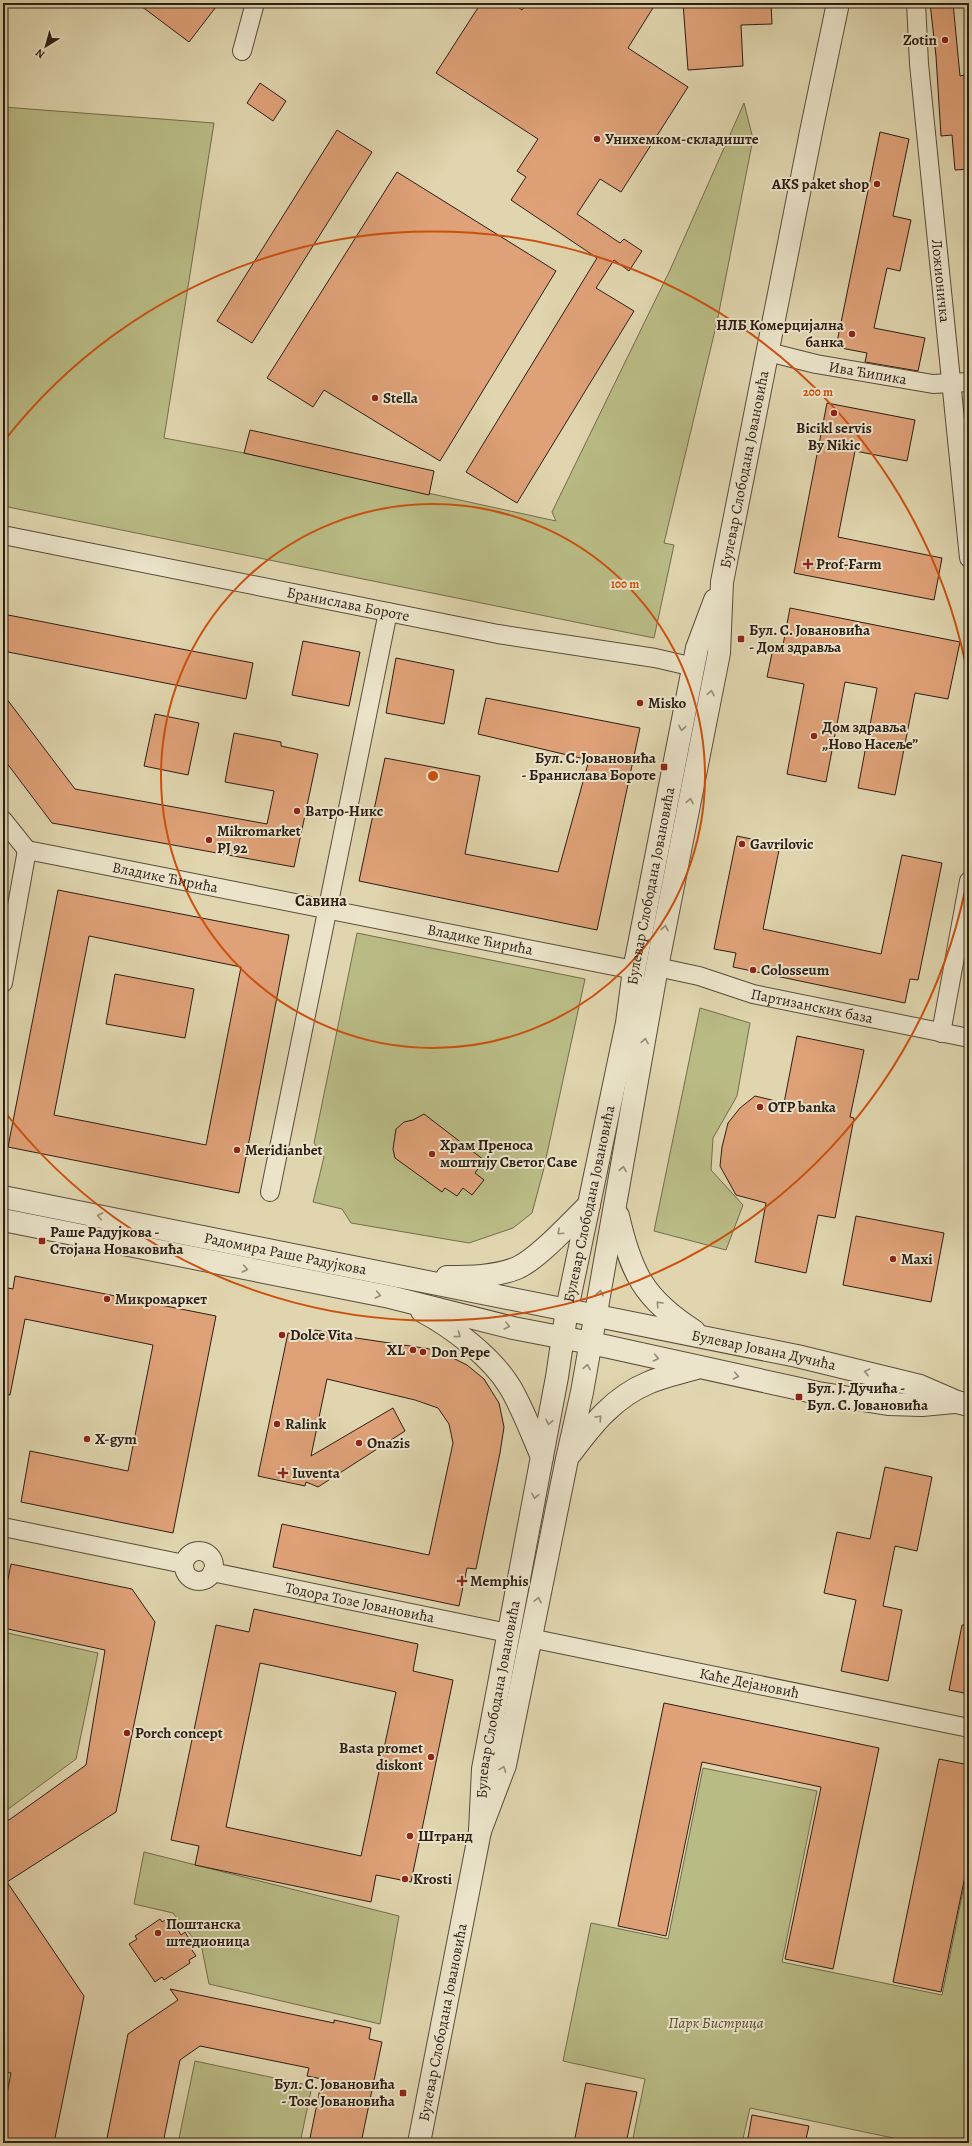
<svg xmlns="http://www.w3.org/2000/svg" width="972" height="2146" font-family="Alegreya,serif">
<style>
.green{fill:#b9bb85;stroke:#736c4e}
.building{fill:#dfa178;stroke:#2d1e16;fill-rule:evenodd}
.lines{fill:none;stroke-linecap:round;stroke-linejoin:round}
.minor-casing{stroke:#5a4c3c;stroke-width:20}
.tertiary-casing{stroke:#5a4c3c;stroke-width:24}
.minor{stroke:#ebe4ca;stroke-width:18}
.tertiary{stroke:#ebe4ca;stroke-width:22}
.oneway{stroke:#968b79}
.ring{fill:none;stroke:#cc500e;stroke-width:2}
.poi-dot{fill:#8f2418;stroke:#ebe4ca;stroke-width:1.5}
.labels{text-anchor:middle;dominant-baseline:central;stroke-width:4;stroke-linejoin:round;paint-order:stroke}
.poi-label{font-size:15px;font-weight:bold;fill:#2d1e16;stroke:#ebe4ca;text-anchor:start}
.street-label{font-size:15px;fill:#2d1e16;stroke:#ebe4ca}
.park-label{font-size:15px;font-style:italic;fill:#574d37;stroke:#ebe4ca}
.neighbourhood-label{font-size:16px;font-weight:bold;fill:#2d1e16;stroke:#ebe4ca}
.centre{fill:#cc500e;stroke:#ebe4ca;stroke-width:2}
.ring-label{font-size:12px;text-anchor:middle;font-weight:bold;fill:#cc500e;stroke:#ebe4ca;stroke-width:4;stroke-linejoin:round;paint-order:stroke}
</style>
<rect width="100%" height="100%" fill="#e0d5ae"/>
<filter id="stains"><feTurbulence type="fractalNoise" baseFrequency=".005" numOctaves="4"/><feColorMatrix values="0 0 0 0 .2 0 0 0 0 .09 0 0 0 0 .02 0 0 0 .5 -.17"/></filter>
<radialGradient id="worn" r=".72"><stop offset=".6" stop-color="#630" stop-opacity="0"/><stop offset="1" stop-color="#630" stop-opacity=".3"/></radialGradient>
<path class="green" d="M744 103 753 139 717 322 664 543 674 545 654 638 3 506V107L214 123 164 438 244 453 556 521 552 512 670 270Z
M357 933 585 979 543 1172 532 1213 513 1228 469 1243 351 1223 342 1209 313 1202 324 1157 314 1143Z
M700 1008 750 1023 737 1096 713 1138 711 1170 743 1205 726 1250 654 1231Z
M3 1632 98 1653 76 1759 7 1810 3 1809Z
M703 1768 817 1791 782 1962 942 1995 969 1861V2143H917L750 2108 742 2143H632L645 2079 563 2061 591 1923 668 1939Z
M144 1852 399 1916 380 2024 209 1984 202 1949 173 1913 134 1904Z
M195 2061 312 2086 300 2143H178Z"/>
<path class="building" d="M137 3H219L189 42Z
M481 3H512L522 10 527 3H656L628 48 688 87 621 192 600 179 577 214 620 243 624 239 642 251 629 271 614 260 596 288 634 311 517 503 466 472 597 258 511 200 526 177 517 171 538 139 436 73Z
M683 3H771L772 24 741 25 743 66 688 70Z
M930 3H953L960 76 964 75 969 139V169L955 170 952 135 941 136 936 56Z
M260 83 286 101 273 121 247 103Z
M337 130 372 152 252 343 217 321Z
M880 132 909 139 893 216 911 220 900 271 887 268 874 328 925 338 918 371 865 362 867 353 836 347Z
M397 172 556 271 440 461 324 390 313 407 267 378Z
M827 403 915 420 907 461 855 451 838 537 942 558 934 600 794 573Z
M250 430 434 471 429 495 244 453Z
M790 608 960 642 948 699 915 693 895 795 858 788 877 688 845 682 826 782 787 774 804 684 767 677 774 644 783 645Z
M3 614 253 663 246 699 3 651Z
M303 641 360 652 349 706 292 695Z
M396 658 454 670 444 724 386 713Z
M3 694 75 789 267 824 274 791 225 782 234 733 281 742V746L318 754 294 867 52 823 3 758Z
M486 698 640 728 597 930 359 881 385 758 480 776 465 854 558 872 589 760 478 734Z
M155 714 199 723 188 775 144 766Z
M737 836 780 845 763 929 881 954 902 855 942 863 918 980 910 979 905 1003 733 967 736 953 714 949Z
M58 890 289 935 239 1193 8 1147ZM89 936 241 967 206 1145 54 1115Z
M115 974 194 989 185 1038 106 1024Z
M797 1036 864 1050 850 1117 854 1118 835 1218 818 1215 806 1273 755 1262 766 1203 736 1195 720 1166 722 1147 728 1123 740 1108 755 1096 784 1103Z
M424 1114 484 1160 475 1173 484 1180 472 1195 463 1188 457 1196 445 1188 442 1192 395 1158 393 1149 396 1129 404 1122 413 1120Z
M856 1216 944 1233 931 1302 843 1285Z
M15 1276 216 1316 173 1533 21 1502 30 1451 128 1471 153 1345 25 1319 10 1395 3 1394V1287L13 1289Z
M315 1330 356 1338 437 1350 467 1365 484 1379 499 1403 504 1427 500 1453 476 1569 467 1568 459 1606 273 1567 282 1524 429 1555 453 1443 449 1424 438 1408 415 1400 327 1379 311 1456 393 1408 405 1431 318 1487 306 1482 305 1486 258 1476 288 1333 313 1338Z
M885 1467 932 1477 917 1551 895 1546 883 1606 902 1610 888 1681 841 1671 856 1600 824 1593 837 1532 870 1539Z
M11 1564 132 1589 155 1622 116 1812 7 1882 84 1996 54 2143H3V2114L11 2073 3 2072V1818L9 1820 86 1765 105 1650 3 1628V1604Z
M254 1609 418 1644 413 1671 453 1680 411 1882 376 1875 371 1902 195 1865 199 1846 171 1840 216 1625 249 1632ZM260 1663 396 1692 361 1856 226 1827Z
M962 1625H969V1694L949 1690Z
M664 1703 879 1748 833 1969 785 1959 821 1787 702 1762 666 1936 618 1926Z
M939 1759 969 1765V1857L941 1992 893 1982Z
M170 1917 181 1935 185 1932 193 1945 190 1947 196 1956 189 1960 190 1963 164 1980 162 1977 155 1982 129 1944 137 1939 135 1936 160 1919 162 1922Z
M170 1989 334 2023V2020L371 2028 369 2039 382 2042 361 2143H309L322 2079 307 2076 309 2068 200 2046 180 2060 163 2143H106L128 2034 178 2000Z
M586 2083 637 2092 626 2143H574Z
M752 2115 809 2126 805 2143H747Z"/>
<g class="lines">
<g class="minor-casing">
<g id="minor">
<path id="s1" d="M916 3 919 64 969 558"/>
<path d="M242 51 255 3"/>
<path id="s2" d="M768 352 816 364 933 384 969 382"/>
<path id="s3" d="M3 535 498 634 655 658 694 667"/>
<path d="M3 820 27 850"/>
<path id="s4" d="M657 967 699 976 753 994 969 1038"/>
<path id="s5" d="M3 983 27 850 634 970"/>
<path d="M941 1033 969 881"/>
<path d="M270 1192 388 612"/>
<path d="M3 1527 184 1564"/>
<circle cx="199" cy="1566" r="15"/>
<path id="s6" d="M212 1572 508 1633"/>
<path id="s7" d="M530 1638 969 1728"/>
</g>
</g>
<g class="tertiary-casing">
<g id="tertiary">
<path id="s8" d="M3 1197 797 1356 920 1386 957 1402 969 1405"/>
<path d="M618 1216C631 1273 644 1299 694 1331"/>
<path d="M3 1220 390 1297 513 1328 591 1343 818 1393 888 1404 922 1405 954 1402"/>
<path d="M447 1277C469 1277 495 1277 517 1268 538 1259 571 1222 589 1205"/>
<path d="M422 1311C452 1327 492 1357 510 1387 523 1409 532 1434 542 1457"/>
<path d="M571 1453C592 1425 614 1397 648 1383 663 1376 680 1373 696 1368"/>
<path id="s9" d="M480 1831 505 1765 567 1459 582 1392 657 967 719 653 722 582 812 127 838 3"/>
<path id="s10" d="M419 2143 480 1831 483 1769 557 1377 567 1309 627 1023 634 970 697 648 715 600"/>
</g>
</g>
<use href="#minor" class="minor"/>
<use href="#tertiary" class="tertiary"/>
</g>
<defs><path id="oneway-chevron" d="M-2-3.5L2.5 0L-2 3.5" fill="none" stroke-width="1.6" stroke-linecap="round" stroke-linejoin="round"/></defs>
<g class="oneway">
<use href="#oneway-chevron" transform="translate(711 693) rotate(-79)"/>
<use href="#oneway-chevron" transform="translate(682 728) rotate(101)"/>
<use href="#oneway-chevron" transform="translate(690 801) rotate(-79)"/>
<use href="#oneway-chevron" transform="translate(665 928) rotate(-79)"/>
<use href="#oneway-chevron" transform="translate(645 1041) rotate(-80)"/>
<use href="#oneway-chevron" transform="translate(623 1169) rotate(-80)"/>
<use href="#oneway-chevron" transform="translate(100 1216) rotate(-169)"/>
<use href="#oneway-chevron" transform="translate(560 1232) rotate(137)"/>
<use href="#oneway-chevron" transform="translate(245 1269) rotate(11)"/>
<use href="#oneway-chevron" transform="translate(600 1293) rotate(-79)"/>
<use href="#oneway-chevron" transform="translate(378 1295) rotate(11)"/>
<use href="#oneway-chevron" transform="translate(659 1304) rotate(-133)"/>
<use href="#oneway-chevron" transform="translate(507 1326) rotate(14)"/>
<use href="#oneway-chevron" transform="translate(458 1335) rotate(36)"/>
<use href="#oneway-chevron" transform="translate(656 1358) rotate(12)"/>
<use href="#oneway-chevron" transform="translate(587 1367) rotate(-80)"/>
<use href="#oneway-chevron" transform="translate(867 1372) rotate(-167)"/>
<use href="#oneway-chevron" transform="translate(736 1376) rotate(12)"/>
<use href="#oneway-chevron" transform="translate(599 1418) rotate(-47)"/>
<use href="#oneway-chevron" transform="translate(549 1422) rotate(101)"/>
<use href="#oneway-chevron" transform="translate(535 1496) rotate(101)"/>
<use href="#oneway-chevron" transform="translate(538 1600) rotate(-78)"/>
<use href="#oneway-chevron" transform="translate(503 1769) rotate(-69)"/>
</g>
<g class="ring">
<circle cx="433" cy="776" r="272"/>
<path d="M969 870A544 544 0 0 1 4 1111M4 441A544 544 0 0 1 969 682"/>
</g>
<g class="poi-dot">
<circle cx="945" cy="40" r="4"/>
<circle cx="597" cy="139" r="4"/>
<circle cx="877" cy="184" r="4"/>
<circle cx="852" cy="334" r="4"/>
<circle cx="375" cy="398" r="4"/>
<circle cx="834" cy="413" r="4"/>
<path d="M806 558h4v4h4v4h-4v4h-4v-4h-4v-4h4z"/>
<rect x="737" y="635" width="8" height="8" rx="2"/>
<circle cx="640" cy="703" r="4"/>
<circle cx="814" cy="736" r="4"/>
<rect x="660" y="763" width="8" height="8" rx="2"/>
<circle cx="297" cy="811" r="4"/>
<circle cx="209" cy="840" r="4"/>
<circle cx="742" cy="844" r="4"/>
<circle cx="753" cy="970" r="4"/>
<circle cx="760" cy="1107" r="4"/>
<circle cx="237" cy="1150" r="4"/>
<circle cx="432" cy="1154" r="4"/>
<rect x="38" y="1237" width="8" height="8" rx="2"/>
<circle cx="893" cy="1259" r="4"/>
<circle cx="107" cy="1299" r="4"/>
<circle cx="282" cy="1335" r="4"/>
<circle cx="413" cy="1350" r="4"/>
<circle cx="423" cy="1352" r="4"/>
<rect x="795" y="1393" width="8" height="8" rx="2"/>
<circle cx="277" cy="1424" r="4"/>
<circle cx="87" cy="1439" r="4"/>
<circle cx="359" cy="1443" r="4"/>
<path d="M281 1467h4v4h4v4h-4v4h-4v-4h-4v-4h4z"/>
<path d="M460 1575h4v4h4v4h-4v4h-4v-4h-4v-4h4z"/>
<circle cx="127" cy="1733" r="4"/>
<circle cx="431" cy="1757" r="4"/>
<circle cx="410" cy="1836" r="4"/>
<circle cx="405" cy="1879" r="4"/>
<circle cx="158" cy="1933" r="4"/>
<rect x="399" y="2089" width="8" height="8" rx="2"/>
</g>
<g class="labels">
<g class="poi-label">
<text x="937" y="40" text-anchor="end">Zotin</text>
<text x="605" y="139">Унихемком-складиште</text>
<text x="869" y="184" text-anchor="end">AKS paket shop</text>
<text x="844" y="325" text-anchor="end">НЛБ Комерцијална<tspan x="844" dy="17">банка</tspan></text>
<text x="383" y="398">Stella</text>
<text x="834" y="428" text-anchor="middle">Bicikl servis<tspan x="834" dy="17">By Nikic</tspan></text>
<text x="816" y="564">Prof-Farm</text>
<text x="749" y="630">Бул. С. Јовановића<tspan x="749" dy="17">- Дом здравља</tspan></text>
<text x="648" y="703">Misko</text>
<text x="822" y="727">Дом здравља<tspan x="822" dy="17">„Ново Насеље”</tspan></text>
<text x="656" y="758" text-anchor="end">Бул. С. Јовановића<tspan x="656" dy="17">- Бранислава Бороте</tspan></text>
<text x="305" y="811">Ватро-Никс</text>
<text x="217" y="831">Mikromarket<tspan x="217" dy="17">PJ 92</tspan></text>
<text x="750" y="844">Gavrilovic</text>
<text x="761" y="970">Colosseum</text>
<text x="768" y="1107">OTP banka</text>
<text x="440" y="1145">Храм Преноса<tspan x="440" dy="17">моштију Светог Саве</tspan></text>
<text x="245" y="1150">Meridianbet</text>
<text x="50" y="1232">Раше Радујкова -<tspan x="50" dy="17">Стојана Новаковића</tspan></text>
<text x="901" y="1259">Maxi</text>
<text x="115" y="1299">Микромаркет</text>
<text x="290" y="1335">Dolce Vita</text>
<text x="405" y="1350" text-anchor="end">XL</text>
<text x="431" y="1352">Don Pepe</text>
<text x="807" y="1388">Бул. Ј. Дучића -<tspan x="807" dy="17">Бул. С. Јовановића</tspan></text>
<text x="285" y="1424">Ralink</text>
<text x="95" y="1439">X-gym</text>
<text x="367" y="1443">Onazis</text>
<text x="292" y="1473">Iuventa</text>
<text x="470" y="1581">Memphis</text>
<text x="135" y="1733">Porch concept</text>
<text x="423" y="1748" text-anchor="end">Basta promet<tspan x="423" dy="17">diskont</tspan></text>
<text x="418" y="1836">Штранд</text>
<text x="413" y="1879">Krosti</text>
<text x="166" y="1924">Поштанска<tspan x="166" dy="17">штедионица</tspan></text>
<text x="395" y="2084" text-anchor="end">Бул. С. Јовановића<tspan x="395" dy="17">- Тозе Јовановића</tspan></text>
</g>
<g class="street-label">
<text stroke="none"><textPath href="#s1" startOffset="279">Ложионичка</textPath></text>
<text stroke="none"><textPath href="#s2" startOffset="102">Ива Ћипика</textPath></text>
<text stroke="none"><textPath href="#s9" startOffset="1389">Булевар Слободана Јовановића</textPath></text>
<text stroke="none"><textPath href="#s3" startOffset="352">Бранислава Бороте</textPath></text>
<text stroke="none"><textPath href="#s5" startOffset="276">Владике Ћирића</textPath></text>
<text stroke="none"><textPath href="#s10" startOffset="1279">Булевар Слободана Јовановића</textPath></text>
<text stroke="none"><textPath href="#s5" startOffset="597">Владике Ћирића</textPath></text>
<text stroke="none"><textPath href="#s4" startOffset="160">Партизанских база</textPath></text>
<text stroke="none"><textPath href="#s10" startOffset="955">Булевар Слободана Јовановића</textPath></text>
<text stroke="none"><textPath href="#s8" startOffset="288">Радомира Раше Радујкова</textPath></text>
<text stroke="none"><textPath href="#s8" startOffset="776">Булевар Јована Дучића</textPath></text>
<text stroke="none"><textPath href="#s6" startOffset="151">Тодора Тозе Јовановића</textPath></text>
<text stroke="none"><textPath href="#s7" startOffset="224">Каће Дејановић</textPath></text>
<text stroke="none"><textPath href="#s10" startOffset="451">Булевар Слободана Јовановића</textPath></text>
<text stroke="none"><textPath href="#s10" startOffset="123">Булевар Слободана Јовановића</textPath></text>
</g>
<g class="park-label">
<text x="716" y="2023">Парк Бистрица</text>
</g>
<g class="neighbourhood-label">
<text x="321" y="901">Савина</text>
</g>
</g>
<circle cx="433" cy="776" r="6" class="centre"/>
<g class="ring-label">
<text x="818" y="396">200 m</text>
<text x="625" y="588">100 m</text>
</g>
<rect width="972" height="2146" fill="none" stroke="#e0d5ae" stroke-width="16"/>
<rect x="4" y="4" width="964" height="2138" fill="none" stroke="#2d1e16" stroke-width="2"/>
<rect x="8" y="8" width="956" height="2130" fill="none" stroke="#2d1e16"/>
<g transform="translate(46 46) rotate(217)" stroke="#ebe4ca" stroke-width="3" paint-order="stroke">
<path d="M0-3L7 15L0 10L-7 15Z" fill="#2d1e16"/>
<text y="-6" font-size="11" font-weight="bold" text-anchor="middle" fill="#2d1e16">N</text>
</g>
<rect width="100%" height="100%" filter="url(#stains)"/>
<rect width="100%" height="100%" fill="url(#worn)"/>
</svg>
